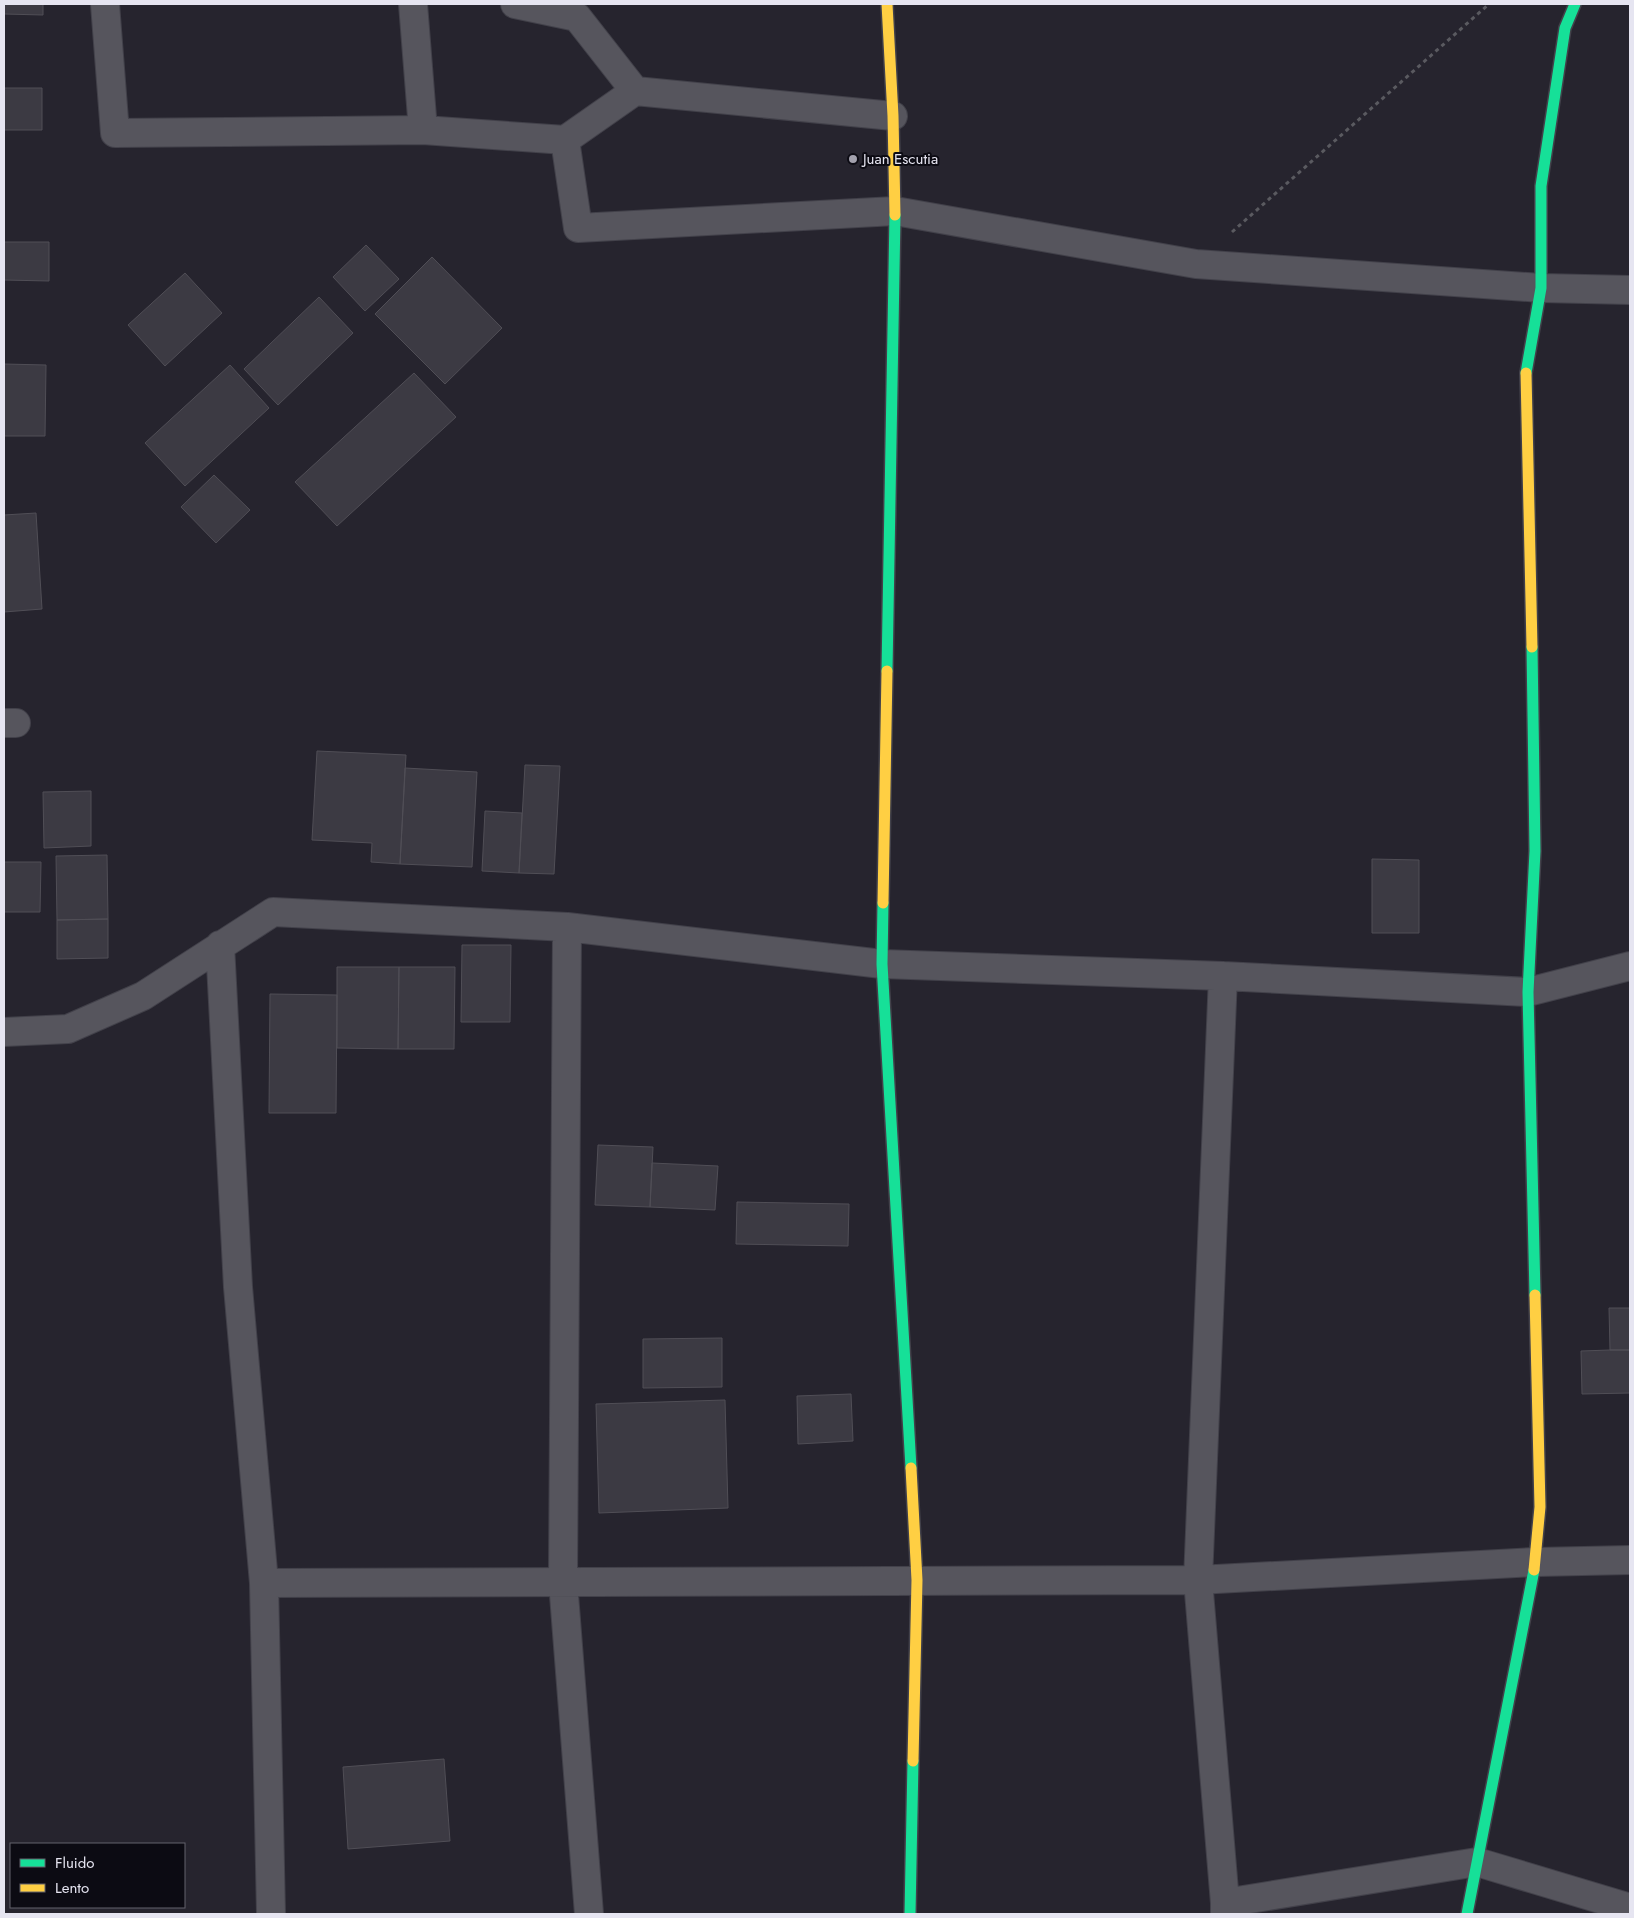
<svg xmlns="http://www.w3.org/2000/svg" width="1634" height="1918" font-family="Jost,sans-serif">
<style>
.building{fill:#3c3a43;stroke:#504e56}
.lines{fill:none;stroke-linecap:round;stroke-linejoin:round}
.street-casing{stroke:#42414a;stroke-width:30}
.fast-casing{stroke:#42414a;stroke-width:14}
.slow-casing{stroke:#42414a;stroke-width:14}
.path{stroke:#5a5a60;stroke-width:3;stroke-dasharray:4 4;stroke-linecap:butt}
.street{stroke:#56555d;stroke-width:28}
.fast{stroke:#16e098;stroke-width:11}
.slow{stroke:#ffcf43;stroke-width:11}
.poi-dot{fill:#a3a1ad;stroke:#0c0b13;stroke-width:2}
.labels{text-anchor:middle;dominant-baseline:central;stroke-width:4;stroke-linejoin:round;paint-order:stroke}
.poi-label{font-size:15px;fill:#e6e5f1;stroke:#0c0b13;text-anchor:start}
</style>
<rect width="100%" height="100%" fill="#26242e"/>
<path class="building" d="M4 4H43V15L4 14Z
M4 88H42V130H4Z
M4 242H49V281L4 280Z
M366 245 399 279 365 311 333 277Z
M432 257 502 328 445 384 375 314Z
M185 273 222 313 165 366 128 325Z
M319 297 353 333 278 405 244 369Z
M4 364 46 365 45 436H4Z
M230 365 269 408 185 486 145 443Z
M414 373 456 417 337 526 295 482Z
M214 475 250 510 216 543 181 507Z
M36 513 42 609 4 612V515Z
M317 751 406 755 400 864 371 862 372 843 312 840Z
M525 765 560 766 554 874 519 873Z
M405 768 477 772 472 867 400 864Z
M91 791V846L44 848 43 792Z
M485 811 522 813 519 873 482 871Z
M107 855 108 919 57 920 56 856Z
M1372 859 1419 860V933H1372Z
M4 862H41L40 912H4Z
M108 919V958L57 959V920Z
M462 945H511L510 1022H461Z
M337 967H399L398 1049 337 1048Z
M399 967H455L454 1049H398Z
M270 994 337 995 336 1113H269Z
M598 1145 653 1147 650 1207 595 1205Z
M652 1163 718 1166 715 1210 650 1207Z
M737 1202 849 1204 848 1246 736 1244Z
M1609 1308H1630V1350H1610Z
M722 1338V1387L643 1388V1339Z
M1610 1350H1630V1393L1582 1394 1581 1351Z
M851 1394 853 1441 798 1444 797 1396Z
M725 1400 728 1508 599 1513 596 1404Z
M444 1759 450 1841 348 1849 343 1767Z"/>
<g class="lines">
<g class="street-casing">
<path id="street" d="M105 4 115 133 423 130 565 140 578 228 895 211 1196 264 1541 288 1630 290
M413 4 423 130
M515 4 577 17 635 91 565 140
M635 91 893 116
M4 723H16
M567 927 563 1582 589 1914
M220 945 238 1287 264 1583 271 1914
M1223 976 1198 1580 1225 1903V1914
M4 1032 68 1029 143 996 273 912 567 927 882 964 1223 976 1528 992 1630 966
M264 1583 1198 1580 1536 1562 1630 1560
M1225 1903 1477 1862 1630 1908"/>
</g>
<g class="fast-casing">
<path id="fast" d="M1526 373 1541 288V186L1565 28 1575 4
M1532 647 1535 851 1528 992 1535 1295
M887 671 895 215
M883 903 882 964 911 1468
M910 1914 913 1761
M1467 1914 1534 1570"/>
</g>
<g class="slow-casing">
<path id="slow" d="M887 4 893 116 895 215
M1526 373 1532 647
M883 903 887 671
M911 1468 917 1580 913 1761
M1534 1570 1540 1507 1535 1295"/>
</g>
<path class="path" d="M1232 232 1489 4"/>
<use href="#street" class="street"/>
<use href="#fast" class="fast"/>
<use href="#slow" class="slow"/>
</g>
<circle class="poi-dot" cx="853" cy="159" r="5"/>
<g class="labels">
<g class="poi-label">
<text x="863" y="159">Juan Escutia</text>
</g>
</g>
<rect width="1634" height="1918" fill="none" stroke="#e6e5f1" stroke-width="10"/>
<rect x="10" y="1843" width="175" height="65" fill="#0c0b13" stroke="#63626c"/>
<rect x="20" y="1859" width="25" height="8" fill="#16e098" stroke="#63626c"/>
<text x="55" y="1868" font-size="15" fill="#e6e5f1">Fluido</text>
<rect x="20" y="1884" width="25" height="8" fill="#ffcf43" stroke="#63626c"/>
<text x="55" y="1893" font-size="15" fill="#e6e5f1">Lento</text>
</svg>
